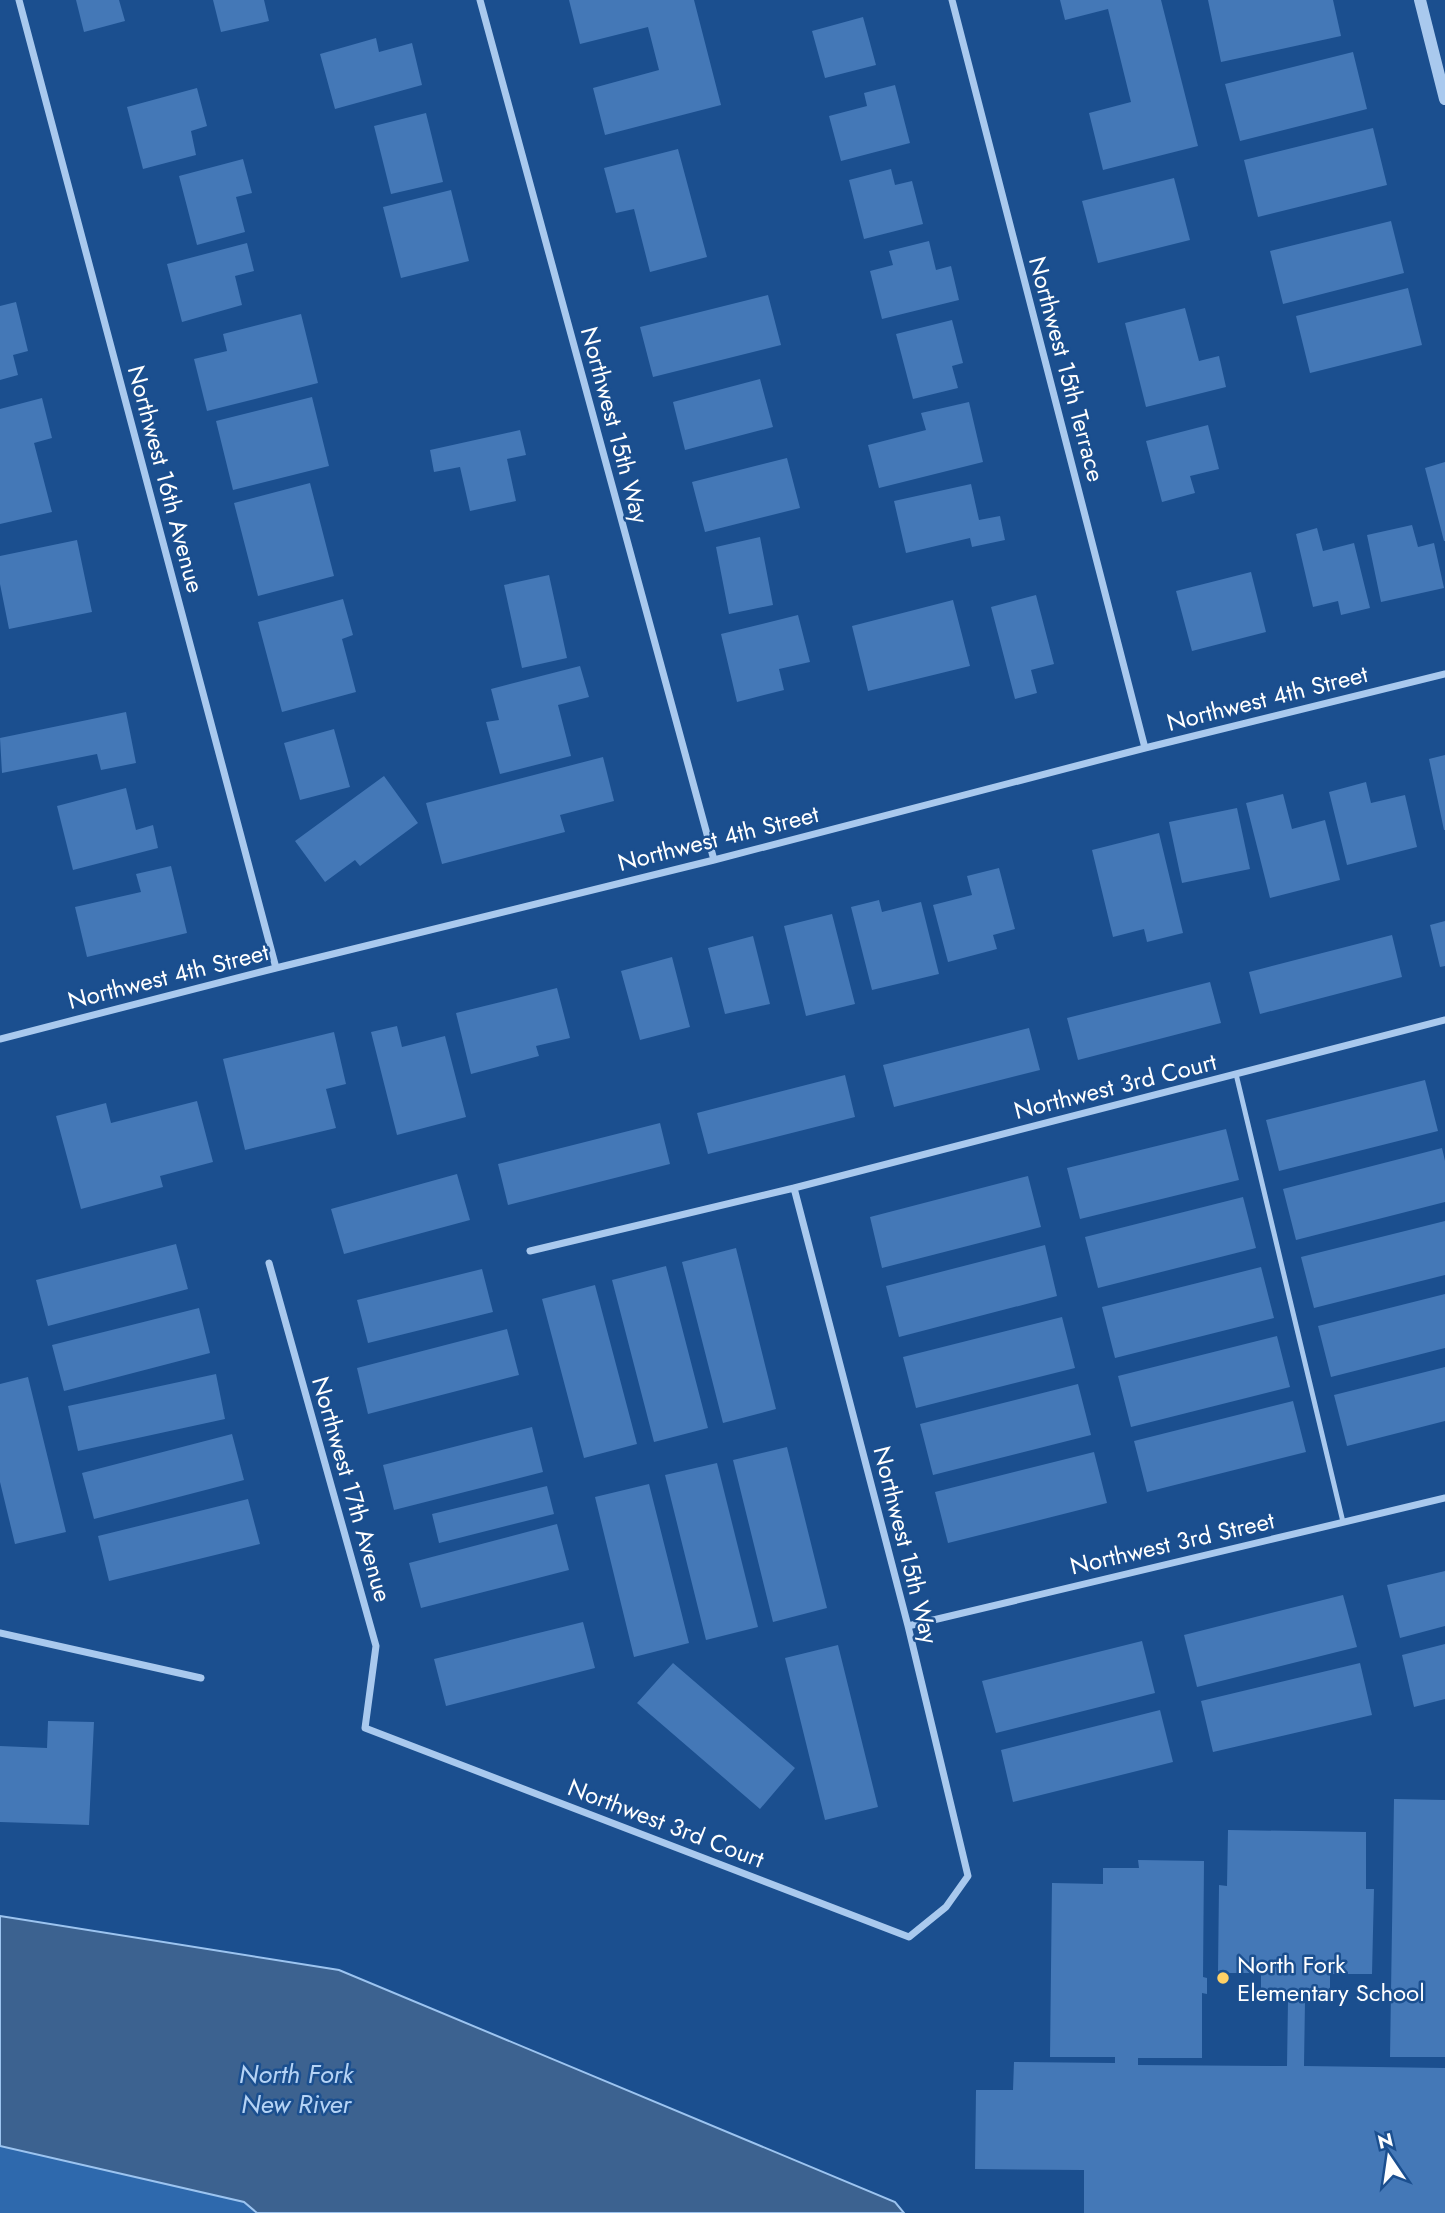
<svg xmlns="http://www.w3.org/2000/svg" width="1445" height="2213" font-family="Jost,sans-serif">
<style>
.green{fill:#2e69ad}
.water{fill:#3c6290;stroke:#9cc4f0;stroke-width:2}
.building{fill:#4478b7}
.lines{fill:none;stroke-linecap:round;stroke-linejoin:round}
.service{stroke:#a9c9ee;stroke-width:5}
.minor{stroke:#a9c9ee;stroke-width:7}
.tertiary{stroke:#a9c9ee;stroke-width:12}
.poi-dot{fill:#ffd166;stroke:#1b4f8f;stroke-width:2.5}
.labels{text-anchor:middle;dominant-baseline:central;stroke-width:5;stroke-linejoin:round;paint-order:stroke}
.street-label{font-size:24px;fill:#fff;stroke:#1b4f8f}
.poi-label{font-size:24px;fill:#fff;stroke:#1b4f8f;text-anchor:start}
.water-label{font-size:26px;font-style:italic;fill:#b5d3f5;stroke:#1b4f8f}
</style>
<rect width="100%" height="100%" fill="#1b4f8f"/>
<path class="green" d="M0 2146 244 2202 257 2213H0Z"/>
<path class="water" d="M0 1916 339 1970 895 2202 904 2213H257L244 2202 0 2146Z"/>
<path class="building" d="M76 0H119L125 21 84 32Z
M213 0H264L269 21 221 32Z
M569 0H694L721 105 605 135 593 88 659 70 648 27 580 44Z
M1060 0H1161L1198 146 1103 170 1089 113 1131 102 1108 9 1065 20Z
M1208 0H1333L1341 36 1221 62Z
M863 17 876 65 825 78 812 31Z
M376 38 379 52 412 43 422 85 335 109 320 54Z
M1353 52 1367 109 1240 141 1225 84Z
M895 85 910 143 841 161 829 116 867 106 864 93Z
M197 88 207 126 191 131 196 155 143 169 127 107Z
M426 113 443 182 391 194 374 126Z
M1373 128 1387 185 1258 217 1244 160Z
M678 149 707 257 650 272 634 209 616 213 604 168Z
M243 159 252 193 236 197 245 232 197 245 179 176Z
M891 169 895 185 912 181 923 224 864 239 849 180Z
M1174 178 1190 240 1098 263 1082 201Z
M451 190 469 261 401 278 383 207Z
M1391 221 1404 273 1283 304 1270 251Z
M929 241 936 270 951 266 959 300 882 319 870 271 893 265 889 251Z
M247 243 254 271 235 276 242 305 182 322 167 264Z
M1408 288 1422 345 1310 373 1296 316Z
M768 295 781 345 653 377 640 327Z
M16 302 28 351 13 355 18 375 0 380V306Z
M1185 308 1199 361 1219 356 1226 387 1146 407 1125 323Z
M301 314 318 383 207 411 194 359 227 351 223 334Z
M952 320 963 363 952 366 958 388 913 399 896 334Z
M760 379 773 427 685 450 673 402Z
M312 397 329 466 233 490 216 421Z
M42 398 52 438 34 443 52 512 0 524V409Z
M969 402 983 462 879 488 868 445 926 430 921 413Z
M1208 425 1219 469 1190 476 1195 493 1162 502 1146 441Z
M520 430 526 455 507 459 516 501 470 511 460 467 434 472 430 450Z
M787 458 800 508 705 532 692 482Z
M1445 462V541H1444L1425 468Z
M310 483 334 576 258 596 234 503Z
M971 484 979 520 1000 516 1005 540 972 547 970 538 906 553 894 501Z
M1412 525 1418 547 1434 543 1444 588 1381 602 1367 535Z
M1317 528 1323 551 1354 543 1370 608 1341 615 1338 601 1313 607 1296 534Z
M760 537 773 605 729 614 716 547Z
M77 540 92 612 9 629 0 584V556Z
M1251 572 1266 632 1192 651 1176 591Z
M549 575 567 658 522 668 504 585Z
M1036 595 1054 664 1031 670 1037 693 1015 699 991 607Z
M343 599 353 635 342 639 356 692 282 712 258 622Z
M953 600 970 666 868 691 852 626Z
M798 615 810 662 779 669 784 690 737 702 721 634Z
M580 666 589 697 558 705 571 756 500 774 486 722 499 720 491 689Z
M126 712 136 763 101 770 97 754 2 773 0 738Z
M334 729 350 787 300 800 284 743Z
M1445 755V830H1444L1429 759Z
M603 757 614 801 560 815 565 832 442 864 426 803Z
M384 776 418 823 360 866 355 860 325 882 295 841Z
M1366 782 1371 803 1405 795 1417 847 1347 865 1329 792Z
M126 788 136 830 153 825 158 848 73 870 57 806Z
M1283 794 1292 829 1325 820 1340 880 1270 898 1246 803Z
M1237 808 1250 869 1182 883 1169 822Z
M1159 833 1183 933 1147 942 1144 929 1113 937 1092 850Z
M171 866 187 933 87 957 75 907 141 892 136 874Z
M999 868 1015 929 993 935 997 949 948 962 933 905 972 895 967 876Z
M879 900 882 912 921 902 939 974 872 990 851 907Z
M832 914 855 1004 806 1016 784 926Z
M1445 921V966L1440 967 1430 925Z
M1392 935 1402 977 1260 1014 1249 972Z
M753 936 770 1004 725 1014 708 948Z
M672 957 690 1027 640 1040 621 971Z
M1210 982 1221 1023 1078 1060 1067 1018Z
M557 988 570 1038 536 1046 539 1056 471 1074 456 1013Z
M397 1026 402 1047 445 1036 466 1117 397 1135 371 1032Z
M1029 1028 1040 1070 894 1107 883 1065Z
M334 1032 346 1084 326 1089 336 1128 245 1150 223 1059Z
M845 1075 855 1117 708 1154 697 1113Z
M1425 1080 1438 1131 1279 1171 1266 1120Z
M197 1101 213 1162 160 1176 163 1187 81 1209 56 1116 106 1103 111 1123Z
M660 1123 670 1164 508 1205 498 1164Z
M1226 1129 1239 1180 1080 1219 1067 1168Z
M1442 1148 1445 1161V1202L1296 1240 1283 1189Z
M457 1174 470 1220 344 1254 331 1209Z
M1028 1176 1041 1227 882 1268 870 1217Z
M1243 1197 1256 1248 1098 1288 1085 1237Z
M1445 1221V1275L1314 1308 1301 1257Z
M176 1244 188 1289 48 1326 36 1280Z
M1045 1245 1057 1296 899 1337 886 1286Z
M736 1248 776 1409 723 1423 682 1262Z
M666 1266 708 1428 654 1442 612 1280Z
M1261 1267 1274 1318 1115 1358 1102 1307Z
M482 1269 493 1312 368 1343 357 1300Z
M595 1285 637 1444 584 1458 542 1299Z
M1445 1294V1348L1331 1377 1318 1326Z
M199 1308 210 1353 64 1391 52 1345Z
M1062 1317 1075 1368 916 1408 903 1357Z
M507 1329 519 1375 368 1414 357 1368Z
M1277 1336 1290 1387 1131 1427 1118 1376Z
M1445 1367V1421L1347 1446 1334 1395Z
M216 1374 225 1419 78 1451 68 1406Z
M28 1377 66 1532 15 1544 0 1482V1384Z
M1078 1384 1091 1435 933 1475 920 1424Z
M1293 1401 1306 1452 1147 1492 1134 1441Z
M532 1427 543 1472 394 1510 383 1465Z
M232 1434 244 1480 94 1519 82 1473Z
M787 1447 827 1608 773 1622 733 1460Z
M1094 1452 1107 1503 948 1543 935 1492Z
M717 1463 758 1627 706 1640 665 1475Z
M649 1484 689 1643 634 1657 595 1497Z
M547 1486 554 1514 439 1543 432 1514Z
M248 1499 260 1544 109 1581 98 1536Z
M557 1524 569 1570 421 1608 409 1563Z
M1445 1571V1626L1400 1638 1387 1585Z
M1343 1595 1357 1647 1197 1687 1184 1635Z
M583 1622 595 1668 446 1706 434 1659Z
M1142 1641 1155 1693 996 1733 982 1681Z
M1445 1644V1699L1414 1707 1402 1655Z
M838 1645 878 1807 825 1820 785 1658Z
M673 1663 795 1768 760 1809 637 1703Z
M1360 1663 1372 1715 1213 1752 1201 1701Z
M1160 1710 1173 1762 1013 1802 1001 1750Z
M48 1721 94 1722 89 1825 0 1822V1746L47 1748Z
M1394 1799 1445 1800V2057H1390Z
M1228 1830 1366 1832V1889H1374L1372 1974H1330V2001L1305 2000 1304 2066 1445 2068V2213H1084V2170L975 2169 976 2090H1013L1014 2062 1115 2063V2057H1050L1052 1883 1103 1884V1868H1139L1138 1860 1204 1861 1203 1977 1207 1978V1994L1202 1993V2058H1138V2065L1287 2066 1288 2000H1261V1973H1218L1219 1885 1227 1886Z"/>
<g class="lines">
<path class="service" d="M1236 1074 1343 1522"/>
<path class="minor" d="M19 0 276 968
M480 0 714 860
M952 0 1145 748
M0 1039 276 968 714 860 1145 748 1445 674
M530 1251 794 1188 1445 1020
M269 1263 376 1646 365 1728 909 1937 946 1907 968 1876 908 1626 794 1188
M908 1626 1445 1498
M0 1633 201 1678"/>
<path class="tertiary" d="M1420 0 1445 99"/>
</g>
<circle class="poi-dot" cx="1223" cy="1978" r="7"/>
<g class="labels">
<g class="street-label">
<text transform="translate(1067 369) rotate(75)">Northwest 15th Terrace</text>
<text transform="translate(615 425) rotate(75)">Northwest 15th Way</text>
<text transform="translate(166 479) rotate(75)">Northwest 16th Avenue</text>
<text transform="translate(1267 698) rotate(-14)">Northwest 4th Street</text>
<text transform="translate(718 838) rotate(-14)">Northwest 4th Street</text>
<text transform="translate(168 976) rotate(-14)">Northwest 4th Street</text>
<text transform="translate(1115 1086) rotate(-14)">Northwest 3rd Court</text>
<text transform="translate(352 1489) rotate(74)">Northwest 17th Avenue</text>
<text transform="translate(1172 1543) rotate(-13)">Northwest 3rd Street</text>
<text transform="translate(906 1545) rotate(76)">Northwest 15th Way</text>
<text transform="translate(666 1823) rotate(21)">Northwest 3rd Court</text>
</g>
<g class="poi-label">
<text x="1237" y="1964">North Fork<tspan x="1237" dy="28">Elementary School</tspan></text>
</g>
<g class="water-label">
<text x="296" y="2074">North Fork<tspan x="296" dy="30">New River</tspan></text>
</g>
</g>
<g transform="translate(1389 2157) rotate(347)" stroke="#1b4f8f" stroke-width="5" paint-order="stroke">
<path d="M0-5L12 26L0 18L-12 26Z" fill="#ffffff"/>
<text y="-10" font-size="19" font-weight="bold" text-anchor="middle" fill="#ffffff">N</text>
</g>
</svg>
